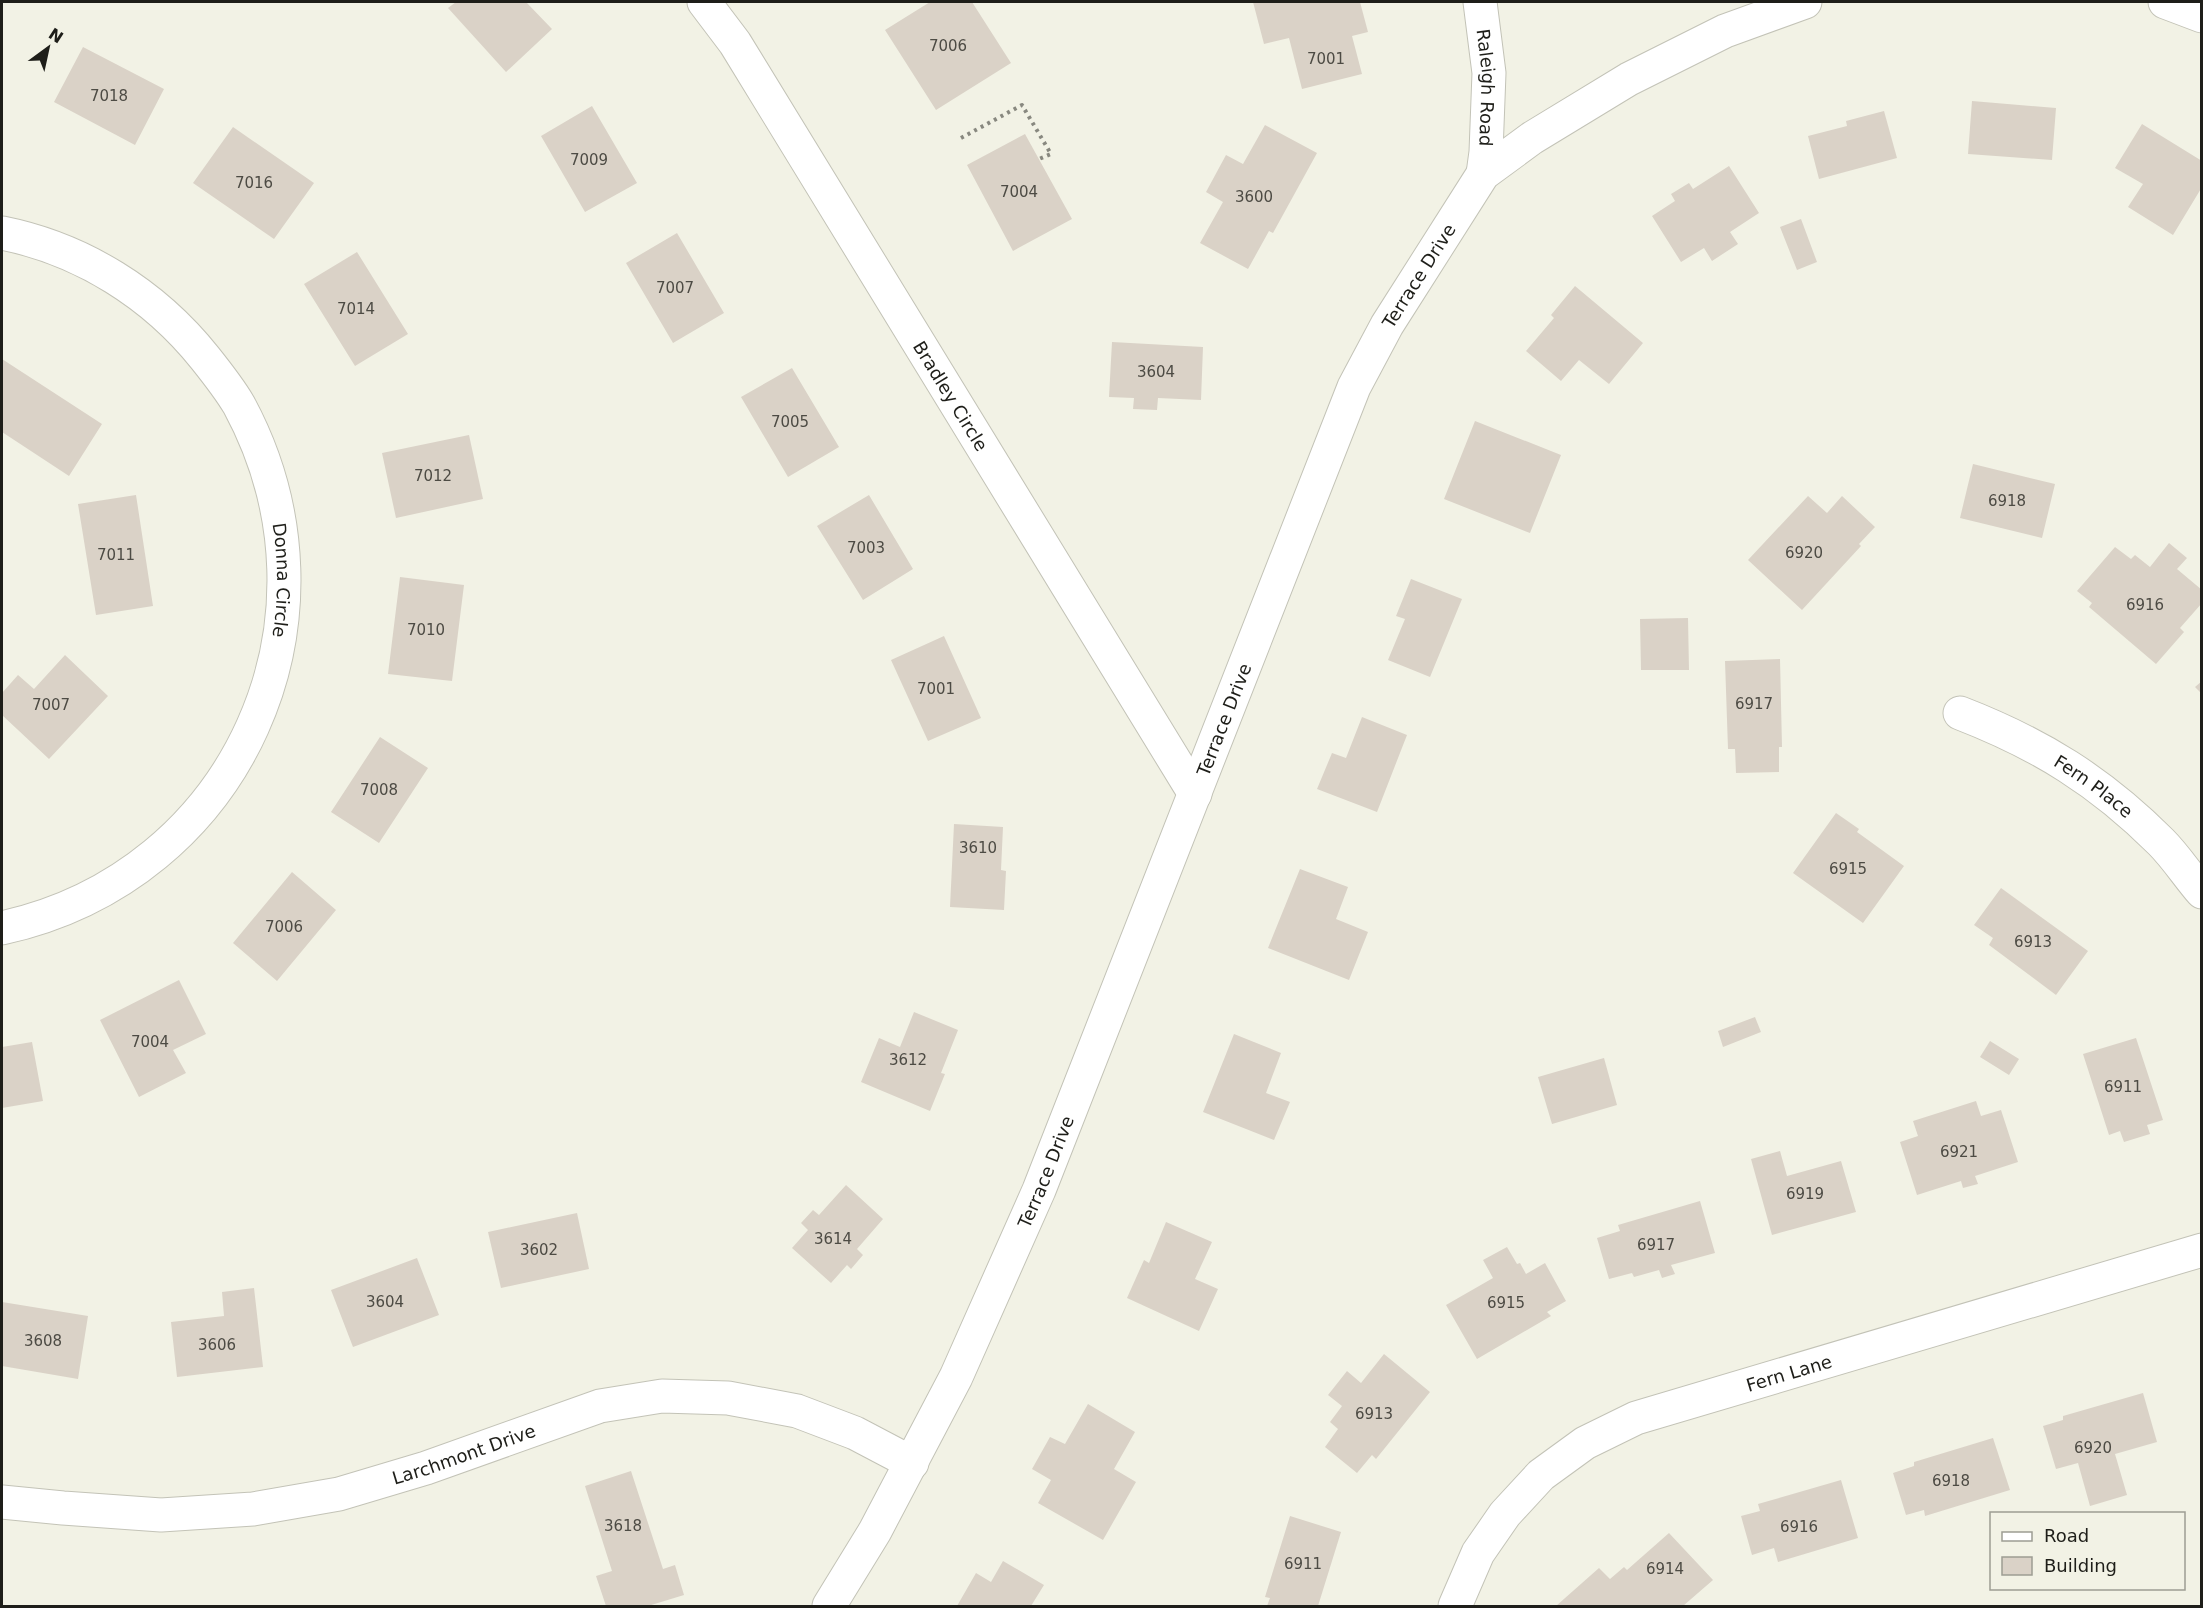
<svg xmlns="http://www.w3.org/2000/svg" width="2203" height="1608" font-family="'DejaVu Sans',sans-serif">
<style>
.building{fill:#dad2c7}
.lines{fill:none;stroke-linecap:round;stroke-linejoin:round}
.minor-casing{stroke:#c3c3b7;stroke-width:35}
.path{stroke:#88887f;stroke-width:4;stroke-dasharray:3 4.5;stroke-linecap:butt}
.minor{stroke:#fff;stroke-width:33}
.labels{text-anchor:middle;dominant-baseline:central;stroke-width:4.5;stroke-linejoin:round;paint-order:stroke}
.number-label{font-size:15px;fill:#4d4b44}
.street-label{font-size:18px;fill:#1e1e19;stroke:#f2f2e5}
</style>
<rect width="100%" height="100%" fill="#f2f2e5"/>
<path class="building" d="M456 2H526L552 29 506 72 448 8Z
M930 2H972L1011 63 936 110 885 30Z
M1253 2H1360L1368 32 1352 36 1362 74 1302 89 1289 38 1264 44Z
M83 47 164 89 135 145 54 102Z
M1972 101 2056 108 2052 160 1968 154Z
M592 106 637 183 585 212 541 136Z
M1884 111 1897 158 1819 179 1808 136 1847 126 1846 121Z
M2142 124 2202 161V187L2173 235 2128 207 2143 184 2115 168Z
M1265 125 1317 153 1273 233 1269 231 1248 269 1200 243 1223 202 1206 192 1226 155 1243 164Z
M233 127 314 183 274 239 193 183Z
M1025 134 1072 219 1013 251 967 165Z
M1729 166 1759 213 1730 232 1738 244 1712 261 1704 248 1681 262 1652 216 1675 201 1671 194 1689 183 1693 189Z
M1801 219 1817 262 1797 270 1780 227Z
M677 233 724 313 673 343 626 263Z
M357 252 408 334 355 366 304 284Z
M1575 286 1643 343 1609 384 1579 360 1561 381 1526 351 1554 318 1551 315Z
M1112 342 1203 347 1201 400 1158 398 1157 410 1133 409 1134 398 1109 397Z
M2 359 102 424 69 476 2 432Z
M792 368 839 447 788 477 741 397Z
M1475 421 1561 455 1530 533 1444 499Z
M469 435 483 499 396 518 382 453Z
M1973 464 2055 484 2042 538 1960 518Z
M136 495 153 606 96 615 78 504Z
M869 495 913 569 863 600 817 526Z
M1808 496 1827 513 1842 496 1875 527 1859 544 1861 546 1802 610 1748 560Z
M2169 543 2187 558 2177 569 2202 590V603L2180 628 2184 632 2156 664 2089 607 2092 603 2077 591 2115 547 2131 559 2135 555 2150 567Z
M400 577 464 585 452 681 388 674Z
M1411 579 1462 599 1430 677 1388 660 1405 619 1396 616Z
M1688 618 1689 670H1641L1640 619Z
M944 636 981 718 928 741 891 660Z
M65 655 108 696 49 759 2 715V693L18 675 34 689Z
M1780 659 1782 747H1779V772L1736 773 1735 749H1728L1725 661Z
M2202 681V694L2195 687Z
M1362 717 1407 735 1377 812 1317 789 1332 753 1346 758Z
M380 737 428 768 379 843 331 812Z
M1836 813 1859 829 1857 832 1904 866 1863 923 1793 873Z
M954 824 1003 827 1001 870 1006 871 1004 910 950 907Z
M1300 869 1348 887 1336 919 1368 932 1349 980 1268 948Z
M292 872 336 910 277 981 233 943Z
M2001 888 2088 951 2056 995 1989 945 1993 938 1974 925Z
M179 980 206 1034 173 1050 186 1073 139 1097 100 1020Z
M914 1012 958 1030 941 1073 945 1074 930 1111 861 1082 879 1038 900 1047Z
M1755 1017 1761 1032 1723 1047 1718 1031Z
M1234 1034 1281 1053 1266 1093 1290 1102 1274 1140 1203 1112Z
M2136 1038 2163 1120 2147 1125 2150 1134 2124 1142 2120 1131 2109 1135 2083 1054Z
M1990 1041 2019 1059 2009 1075 1980 1057Z
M32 1042 43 1101 2 1108V1047Z
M1604 1058 1617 1105 1552 1124 1538 1077Z
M1976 1101 1981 1116 2001 1110 2018 1162 1975 1176 1978 1184 1963 1188 1961 1181 1917 1195 1900 1142 1918 1136 1913 1121Z
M1780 1151 1787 1176 1841 1161 1856 1212 1772 1235 1751 1159Z
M846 1185 883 1219 857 1249 863 1255 851 1269 847 1265 831 1283 792 1248 808 1230 801 1223 813 1210 819 1215Z
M1700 1201 1715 1253 1671 1265 1675 1274 1662 1278 1659 1270 1634 1277 1632 1273 1609 1279 1597 1238 1620 1231 1618 1225Z
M577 1213 589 1269 501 1288 488 1232Z
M1166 1222 1212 1242 1195 1279 1218 1289 1199 1331 1127 1298 1144 1260 1149 1263Z
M1507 1247 1517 1264 1520 1263 1526 1274 1545 1263 1566 1301 1547 1312 1551 1316 1477 1359 1446 1305 1493 1278 1483 1260Z
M417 1258 439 1315 353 1347 331 1290Z
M254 1288 263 1367 177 1377 171 1322 224 1316 222 1292Z
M2 1302 88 1316 78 1379 2 1366Z
M1384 1354 1430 1392 1376 1459 1372 1455 1357 1473 1325 1447 1338 1429 1330 1422 1342 1406 1328 1395 1347 1371 1361 1383Z
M2143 1393 2157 1442 2115 1454 2127 1495 2090 1506 2078 1463 2056 1469 2043 1426 2063 1420V1416Z
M1088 1404 1135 1432 1114 1469 1136 1482 1103 1540 1038 1503 1051 1480 1032 1469 1050 1437 1065 1444Z
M1993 1438 2010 1490 1925 1516 1924 1510 1906 1515 1893 1473 1914 1466V1462Z
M631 1471 663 1569 675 1565 684 1595 648 1606H606L596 1576 612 1571 585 1486Z
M1841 1480 1858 1538 1778 1562 1774 1548 1752 1555 1741 1516 1760 1511 1758 1504Z
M1290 1516 1341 1532 1318 1606H1267L1270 1598 1265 1597Z
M1669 1533 1713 1580 1683 1606H1556L1599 1568 1610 1579 1624 1567 1627 1570Z
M1003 1561 1044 1585 1031 1606H957L976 1573 991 1582Z"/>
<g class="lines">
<g class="minor-casing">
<g id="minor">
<path id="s1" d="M704 2 735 43 1195 794"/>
<path id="s2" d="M1480 2 1489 73 1486 152 1483 174"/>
<path d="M2165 2 2202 16"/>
<path id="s3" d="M2 233C82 249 154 294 205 358 217 373 229 388 239 405 354 618 239 876 2 928"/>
<path id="s4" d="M1960 713C2040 744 2100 781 2161 842 2176 857 2188 876 2202 892"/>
<path id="s5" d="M2 1502 63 1508 161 1515 253 1509 339 1494 426 1468 600 1406 662 1396 728 1398 797 1411 855 1433 912 1463"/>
<path id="s6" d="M829 1606 875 1531 956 1377 1039 1190 1354 387 1387 325 1483 174 1532 138 1629 79 1725 31 1805 2"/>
<path id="s7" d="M1455 1606 1478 1553 1505 1514 1541 1475 1585 1443 1636 1418 2202 1250"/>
</g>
</g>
<path class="path" d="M961 138 1022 105 1051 154 1039 159"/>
<use href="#minor" class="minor"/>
</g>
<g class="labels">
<g class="number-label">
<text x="948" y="46">7006</text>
<text x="1326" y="59">7001</text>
<text x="109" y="96">7018</text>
<text x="589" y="160">7009</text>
<text x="254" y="183">7016</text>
<text x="1019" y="192">7004</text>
<text x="1254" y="197">3600</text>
<text x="675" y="288">7007</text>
<text x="356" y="309">7014</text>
<text x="1156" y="372">3604</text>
<text x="790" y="422">7005</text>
<text x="433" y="476">7012</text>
<text x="2007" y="501">6918</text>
<text x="866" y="548">7003</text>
<text x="1804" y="553">6920</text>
<text x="116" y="555">7011</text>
<text x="2145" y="605">6916</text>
<text x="426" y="630">7010</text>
<text x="936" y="689">7001</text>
<text x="1754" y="704">6917</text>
<text x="51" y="705">7007</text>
<text x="379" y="790">7008</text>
<text x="978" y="848">3610</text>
<text x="1848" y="869">6915</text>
<text x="284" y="927">7006</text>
<text x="2033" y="942">6913</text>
<text x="150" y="1042">7004</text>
<text x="908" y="1060">3612</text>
<text x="2123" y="1087">6911</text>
<text x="1959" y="1152">6921</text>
<text x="1805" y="1194">6919</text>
<text x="833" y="1239">3614</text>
<text x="1656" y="1245">6917</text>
<text x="539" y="1250">3602</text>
<text x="385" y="1302">3604</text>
<text x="1506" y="1303">6915</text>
<text x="43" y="1341">3608</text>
<text x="217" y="1345">3606</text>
<text x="1374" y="1414">6913</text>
<text x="2093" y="1448">6920</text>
<text x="1951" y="1481">6918</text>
<text x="623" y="1526">3618</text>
<text x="1799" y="1527">6916</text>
<text x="1303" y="1564">6911</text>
<text x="1665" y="1569">6914</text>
</g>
<g class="street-label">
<text stroke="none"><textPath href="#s2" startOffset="86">Raleigh Road</textPath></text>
<text stroke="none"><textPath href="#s6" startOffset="1458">Terrace Drive</textPath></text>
<text stroke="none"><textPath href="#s1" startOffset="465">Bradley Circle</textPath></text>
<text stroke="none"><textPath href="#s3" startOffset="484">Donna Circle</textPath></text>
<text stroke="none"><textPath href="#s6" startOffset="972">Terrace Drive</textPath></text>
<text stroke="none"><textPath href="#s4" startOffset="153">Fern Place</textPath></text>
<text stroke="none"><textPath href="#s6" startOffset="486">Terrace Drive</textPath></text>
<text stroke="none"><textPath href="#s7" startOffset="429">Fern Lane</textPath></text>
<text stroke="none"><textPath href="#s5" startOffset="470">Larchmont Drive</textPath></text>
</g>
</g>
<rect width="2203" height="1608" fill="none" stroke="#1e1e19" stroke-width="6"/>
<rect x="1990" y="1512" width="195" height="78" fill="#f2f2e5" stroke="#9d9d93" stroke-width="1.5"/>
<rect x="2002" y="1532" width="30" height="9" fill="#ffffff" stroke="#9d9d93" stroke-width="1.5"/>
<text x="2044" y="1542" font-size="18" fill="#1e1e19">Road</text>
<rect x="2002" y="1557" width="30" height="18" fill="#dad2c7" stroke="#9d9d93" stroke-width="1.5"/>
<text x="2044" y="1572" font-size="18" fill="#1e1e19">Building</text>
<g transform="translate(48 48) rotate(33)" stroke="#f2f2e5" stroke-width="4.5" paint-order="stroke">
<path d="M0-4.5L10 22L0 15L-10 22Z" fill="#1e1e19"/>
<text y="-9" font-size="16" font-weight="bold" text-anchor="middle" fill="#1e1e19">N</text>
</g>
</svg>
